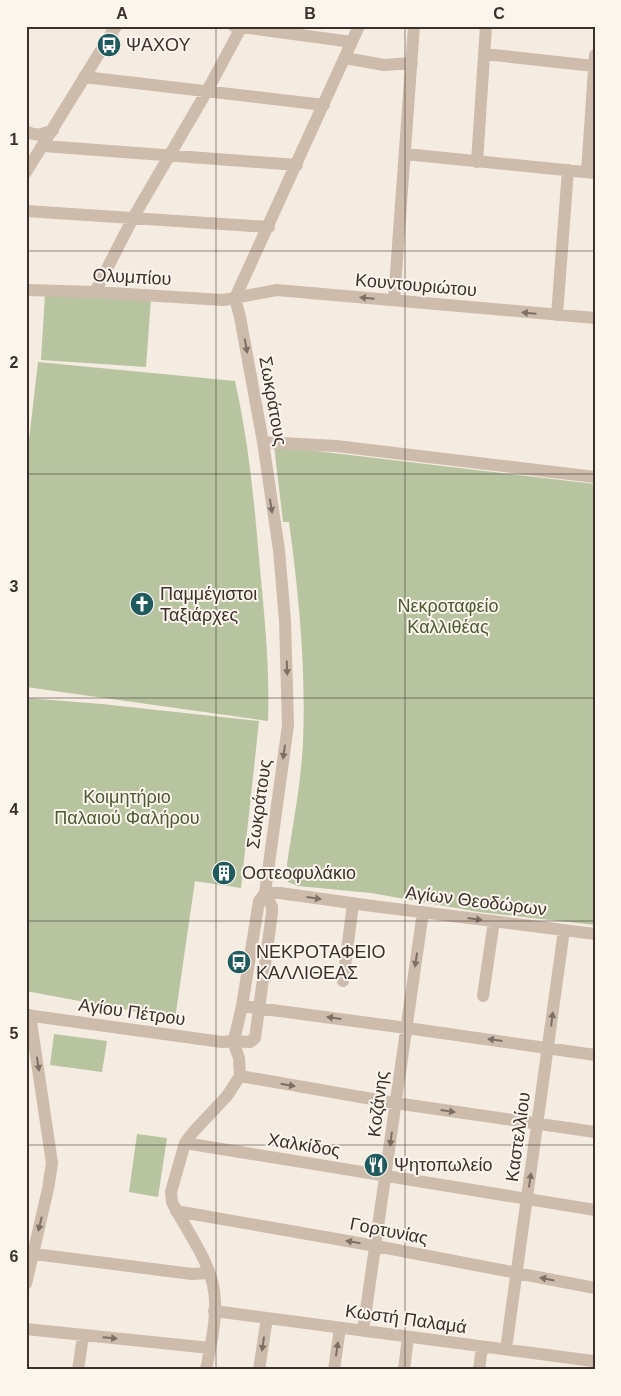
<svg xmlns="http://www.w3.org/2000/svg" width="621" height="1396" font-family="Arial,sans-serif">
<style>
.green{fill:#b8c4a0}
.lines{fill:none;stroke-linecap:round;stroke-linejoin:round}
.minor{stroke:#cdbbac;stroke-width:12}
.oneway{fill:#7d6f65}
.grid{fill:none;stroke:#3b302b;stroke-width:1;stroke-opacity:0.55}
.labels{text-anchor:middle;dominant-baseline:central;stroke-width:4;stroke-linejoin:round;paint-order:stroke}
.poi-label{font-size:18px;fill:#3b302b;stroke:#fbf5ee;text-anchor:start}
.street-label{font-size:18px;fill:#3b302b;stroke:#fbf5ee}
.park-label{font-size:18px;fill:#4a5a2e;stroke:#fbf5ee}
.neatline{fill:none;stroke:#3b302b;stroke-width:2}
.grid-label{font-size:16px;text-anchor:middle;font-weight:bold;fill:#3b302b}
</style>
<rect width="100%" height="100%" fill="#f4ebe1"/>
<path class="green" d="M45 295 151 298 146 367 41 360Z
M38 362 235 381C248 439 254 498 259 558 264 612 270 666 268 721L26 687V466Z
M274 446 595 484V925L479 912 371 893 298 886 288 882 287 864C293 824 301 783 303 743 306 668 299 596 289 522H283Z
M26 698 102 704 259 721 241 888 195 881 175 1019 26 991Z
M54 1034 107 1041 102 1072 50 1065Z
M137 1134 167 1138 158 1197 129 1192Z"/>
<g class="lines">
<path class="minor" d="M234 26 352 42
M484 54 594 66
M345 58 384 65 412 63
M84 77 324 105
M26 131C35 137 44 134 53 130
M44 146 297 165
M405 154 595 173
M477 162 486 26
M26 172 116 26
M587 172 595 55
M26 211 269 227
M26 290 95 292 223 300 277 290 595 318
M95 292 133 218 207 91 242 26
M235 298 359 26
M394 300 414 26
M557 315 568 170
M263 442 336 446 595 477
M265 893H280L365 905 595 934
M343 981 353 904
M483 996 494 921
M242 1006 414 1029 595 1055
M26 1015 222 1042 233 1041 250 1042 255 1038 272 913V907L265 893
M240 1076 395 1103 595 1132
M185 1143 595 1210
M176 1211 376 1246 595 1288
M26 1253 192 1274 209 1273
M26 1284 48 1189 52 1163 30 1015
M214 1311 593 1361
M26 1329 210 1348
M363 1331 423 912
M506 1349 564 930
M78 1370 83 1336
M206 1370C211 1343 219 1312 213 1285 207 1257 185 1228 172 1202L171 1192 185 1143 194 1131 227 1096 240 1076 239 1058 233 1041 236 1032 242 1006 259 901 265 893 288 725 285 621 279 550 263 442 240 317 235 298
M259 1370 267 1318
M334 1370 340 1328
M404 1370 408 1337
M479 1370 482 1347"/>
</g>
<defs><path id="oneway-solid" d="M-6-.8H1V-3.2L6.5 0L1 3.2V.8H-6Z" transform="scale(1.25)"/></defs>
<g class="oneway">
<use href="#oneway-solid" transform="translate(367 298) rotate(-175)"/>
<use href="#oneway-solid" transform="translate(529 313) rotate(-175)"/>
<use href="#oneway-solid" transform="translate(246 346) rotate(80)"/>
<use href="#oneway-solid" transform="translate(271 506) rotate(81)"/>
<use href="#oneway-solid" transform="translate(287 668) rotate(88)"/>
<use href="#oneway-solid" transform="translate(284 752) rotate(98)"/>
<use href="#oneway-solid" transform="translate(314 898) rotate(8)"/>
<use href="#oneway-solid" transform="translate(475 919) rotate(7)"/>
<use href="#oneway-solid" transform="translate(416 960) rotate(99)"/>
<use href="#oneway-solid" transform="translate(334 1018) rotate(-172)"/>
<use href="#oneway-solid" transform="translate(552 1019) rotate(-83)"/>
<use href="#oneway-solid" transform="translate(495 1040) rotate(-172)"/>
<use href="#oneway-solid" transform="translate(38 1064) rotate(81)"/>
<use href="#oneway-solid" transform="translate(288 1085) rotate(10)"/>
<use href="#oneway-solid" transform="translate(448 1111) rotate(8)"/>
<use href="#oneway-solid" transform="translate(391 1139) rotate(97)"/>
<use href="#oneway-solid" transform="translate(530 1180) rotate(-82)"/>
<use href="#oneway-solid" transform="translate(40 1224) rotate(104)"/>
<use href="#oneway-solid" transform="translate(353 1242) rotate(-170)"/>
<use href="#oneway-solid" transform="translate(547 1279) rotate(-169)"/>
<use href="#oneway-solid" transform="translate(110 1338) rotate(5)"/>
<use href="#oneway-solid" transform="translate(263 1344) rotate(98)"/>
<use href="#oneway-solid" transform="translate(337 1349) rotate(-82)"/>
</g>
<path class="grid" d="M216 26V1370M405 26V1370M26 251H595M26 474H595M26 698H595M26 921H595M26 1145H595"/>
<defs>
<g id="bus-disc" transform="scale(1.25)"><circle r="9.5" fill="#1f5a5e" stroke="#fbf5ee"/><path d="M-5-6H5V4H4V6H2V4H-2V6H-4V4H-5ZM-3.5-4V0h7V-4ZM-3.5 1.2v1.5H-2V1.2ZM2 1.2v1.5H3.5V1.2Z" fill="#fff"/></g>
<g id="church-disc" transform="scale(1.25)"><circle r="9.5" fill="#1f5a5e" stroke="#fbf5ee"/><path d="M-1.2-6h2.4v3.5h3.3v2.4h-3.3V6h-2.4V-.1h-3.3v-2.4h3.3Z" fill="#fff"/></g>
<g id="building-disc" transform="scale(1.25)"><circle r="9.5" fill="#1f5a5e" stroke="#fbf5ee"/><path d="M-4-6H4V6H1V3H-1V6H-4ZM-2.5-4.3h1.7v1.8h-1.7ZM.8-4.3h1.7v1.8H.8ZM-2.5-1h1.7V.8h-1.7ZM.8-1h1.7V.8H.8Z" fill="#fff"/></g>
<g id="restaurant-disc" transform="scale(1.25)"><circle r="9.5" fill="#1f5a5e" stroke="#fbf5ee"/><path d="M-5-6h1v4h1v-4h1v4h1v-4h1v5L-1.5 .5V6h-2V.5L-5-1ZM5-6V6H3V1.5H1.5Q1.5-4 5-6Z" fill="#fff"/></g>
</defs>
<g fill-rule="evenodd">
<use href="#bus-disc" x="109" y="45"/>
<use href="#church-disc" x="142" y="604"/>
<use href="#building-disc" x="224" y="873"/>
<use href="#bus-disc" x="239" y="962"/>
<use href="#restaurant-disc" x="376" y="1165"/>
</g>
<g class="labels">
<g class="poi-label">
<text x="126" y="45">ΨΑΧΟΥ</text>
<text x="160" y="594">Παμμέγιστοι<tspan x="160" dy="21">Ταξιάρχες</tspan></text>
<text x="242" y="873">Οστεοφυλάκιο</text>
<text x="256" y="952">ΝΕΚΡΟΤΑΦΕΙΟ<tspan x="256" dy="21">ΚΑΛΛΙΘΕΑΣ</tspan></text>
<text x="394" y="1165">Ψητοπωλείο</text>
</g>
<g class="street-label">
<text transform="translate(132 277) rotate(3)">Ολυμπίου</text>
<text transform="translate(416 285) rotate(5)">Κουντουριώτου</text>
<text transform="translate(273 401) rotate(80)">Σωκράτους</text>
<text transform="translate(259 804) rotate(-82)">Σωκράτους</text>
<text transform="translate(476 901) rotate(7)">Αγίων Θεοδώρων</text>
<text transform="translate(132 1012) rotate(8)">Αγίου Πέτρου</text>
<text transform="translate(378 1104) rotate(-83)">Κοζάνης</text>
<text transform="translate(518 1137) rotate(-82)">Καστελλίου</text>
<text transform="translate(304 1145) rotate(9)">Χαλκίδος</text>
<text transform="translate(389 1231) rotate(11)">Γορτυνίας</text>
<text transform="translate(406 1319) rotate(8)">Κωστή Παλαμά</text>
</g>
<g class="park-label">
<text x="448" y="606">Νεκροταφείο<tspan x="448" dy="21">Καλλιθέας</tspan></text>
<text x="127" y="797">Κοιμητήριο<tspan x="127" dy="21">Παλαιού Φαλήρου</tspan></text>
</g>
</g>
<rect width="621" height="1396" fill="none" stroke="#fbf5ee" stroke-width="55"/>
<rect x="28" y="28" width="566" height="1340" class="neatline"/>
<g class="grid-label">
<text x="122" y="19">A</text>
<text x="310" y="19">B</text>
<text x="499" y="19">C</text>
<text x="14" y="145">1</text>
<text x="14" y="368">2</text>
<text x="14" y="592">3</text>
<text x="14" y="815">4</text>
<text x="14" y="1039">5</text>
<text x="14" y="1262">6</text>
</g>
</svg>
